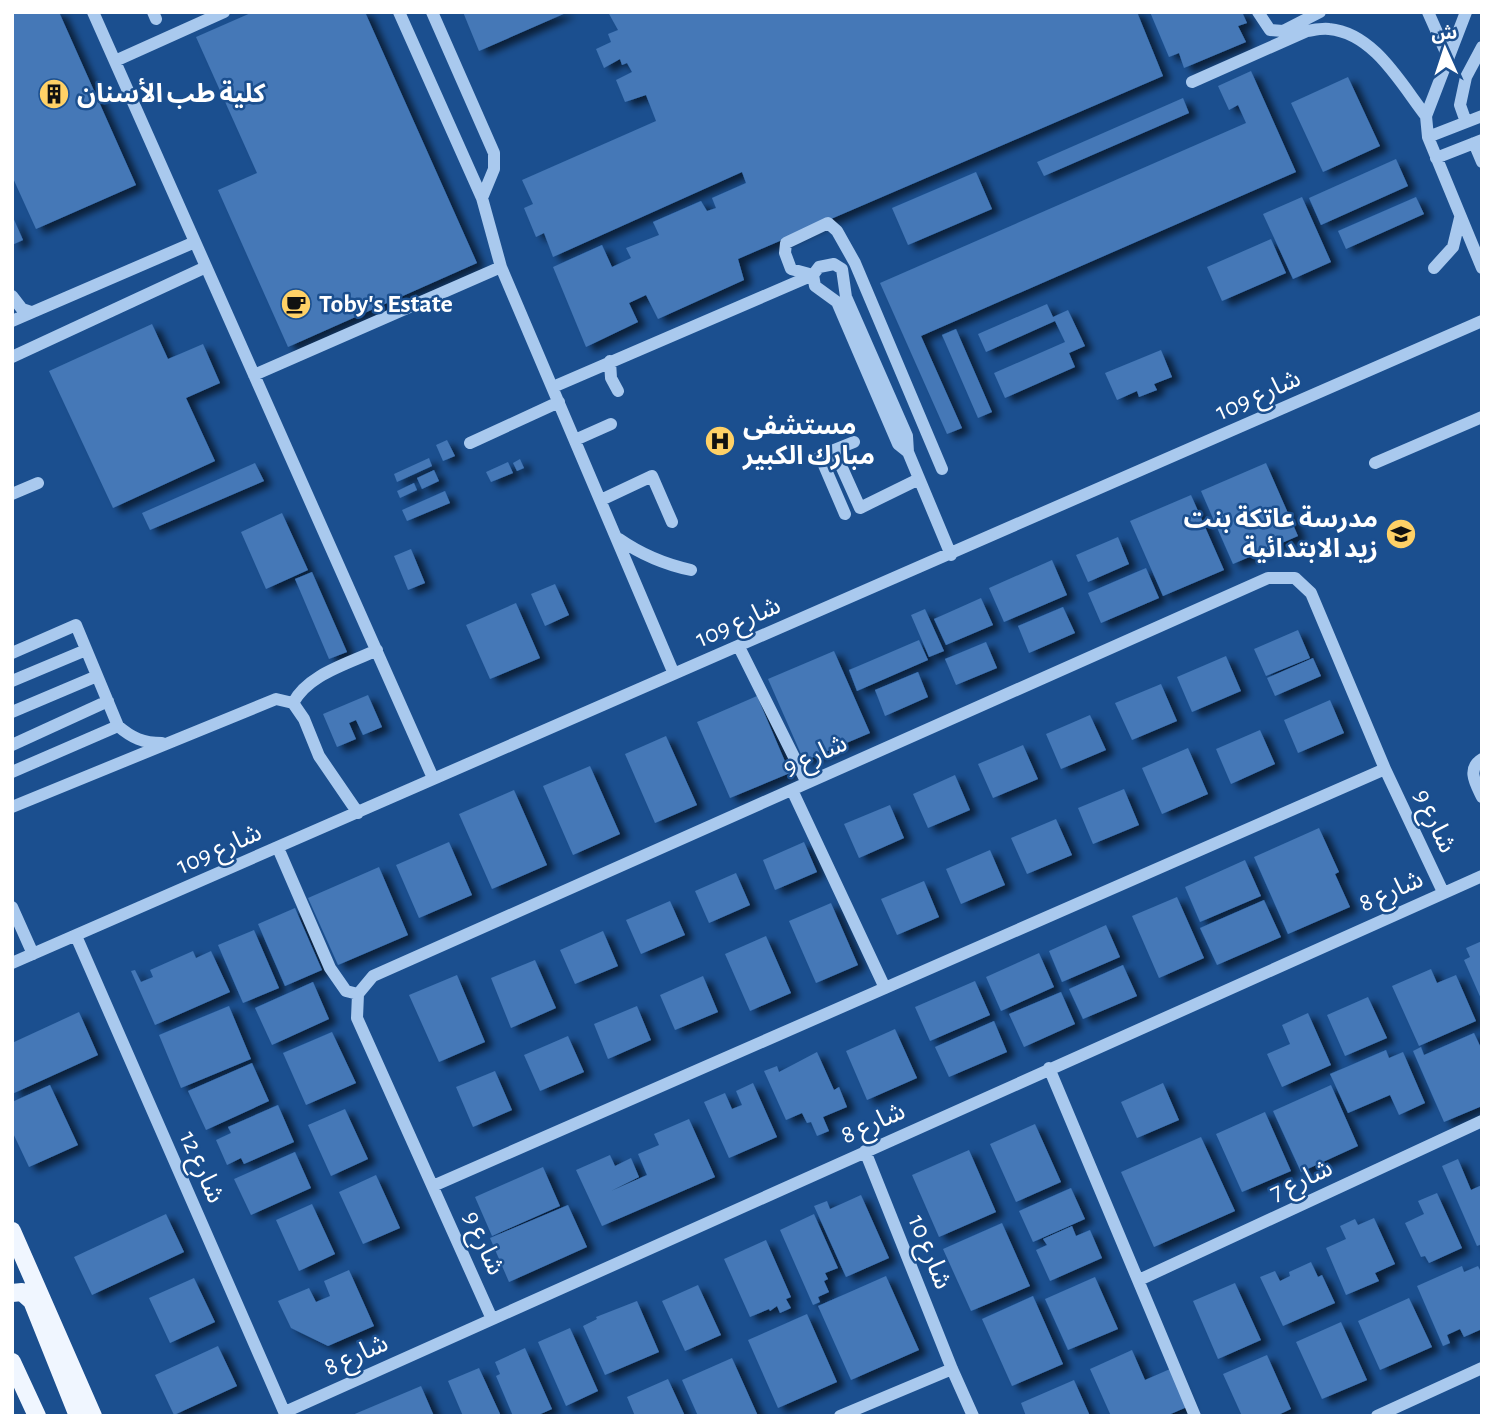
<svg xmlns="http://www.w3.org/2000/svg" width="1494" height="1428" font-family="'Alegreya Sans','Noto Sans Arabic',sans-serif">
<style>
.building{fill:#4478b7;filter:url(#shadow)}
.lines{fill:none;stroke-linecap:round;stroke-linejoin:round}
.minor{stroke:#a9c9ee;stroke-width:12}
.major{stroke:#f0f6ff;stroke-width:18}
.labels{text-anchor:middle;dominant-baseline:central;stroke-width:5;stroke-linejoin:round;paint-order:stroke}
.poi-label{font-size:26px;font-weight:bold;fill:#fff;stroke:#1b4f8f;text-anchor:start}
.street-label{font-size:26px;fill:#fff;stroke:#1b4f8f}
</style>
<defs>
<filter id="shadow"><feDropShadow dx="8" dy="4.5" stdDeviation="3.5" flood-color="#0009"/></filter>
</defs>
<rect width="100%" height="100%" fill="#1b4f8f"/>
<path class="building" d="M12 12H59L136 185 36 229 12 176Z
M253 12H365L477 263 288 347 218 190 257 173 196 37Z
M463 12H568L479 51Z
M608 12H1137L1163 76 738 259 744 280 658 319 646 295 629 303 638 322 586 347 553 267 602 245 612 267 631 258 626 248 659 235 653 222 701 201 707 211 716 208 712 198 746 183 742 172 553 257 544 233 536 237 524 208 533 204 522 180 656 121 646 95 625 102 616 80 632 72 627 63 622 65 620 59 604 68 596 49 611 42 608 34 618 30Z
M1150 12H1242L1247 23 1238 26 1246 42 1184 68 1179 53 1169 57Z
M1251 71 1296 172 921 336 962 428 947 434 880 283 1246 123 1238 105 1229 110 1218 86Z
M1348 77 1380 146 1323 172 1291 103Z
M1183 98 1189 113 1044 176 1037 162Z
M1396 159 1408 186 1321 225 1309 198Z
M976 172 992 209 908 245 892 208Z
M1302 197 1331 262 1293 279 1263 214Z
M1416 197 1424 214 1346 249 1338 231Z
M12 215 23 240 12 245Z
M1271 239 1286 273 1222 301 1207 267Z
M1047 304 1053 317 1068 310 1085 346 1069 353 1075 367 1005 398 994 373 1065 342 1055 321 986 352 978 334Z
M152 324 168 359 203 344 220 383 186 398 215 461 113 508 49 371Z
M956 329 992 412 978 418 942 335Z
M1161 350 1172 377 1154 384 1157 390 1139 397 1137 391 1117 400 1105 373Z
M447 440 455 456 443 461 436 445Z
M429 458 432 466 397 482 394 474Z
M520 459 524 468 517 471 513 463Z
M508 462 513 473 491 482 486 472Z
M255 463 264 481 150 530 142 513Z
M1266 463 1298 536 1233 564 1201 491Z
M434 470 439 481 422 489 417 478Z
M414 483 417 490 400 498 397 491Z
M445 491 450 503 407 521 402 510Z
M1191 495 1224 570 1163 596 1130 521Z
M282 513 308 570 266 589 241 532Z
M1118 537 1129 564 1088 582 1076 555Z
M411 549 425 583 408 590 394 556Z
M1052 560 1067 595 1004 622 989 588Z
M1146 568 1159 598 1101 623 1088 593Z
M312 572 347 652 329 659 295 579Z
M555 584 569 615 545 626 531 594Z
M981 598 993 625 946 645 934 619Z
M516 603 540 658 490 679 466 625Z
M1063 607 1075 633 1029 653 1018 626Z
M925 609 944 651 929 657 911 615Z
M1298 630 1310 658 1266 676 1254 649Z
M919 640 928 660 857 691 849 670Z
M986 642 997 668 956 685 945 659Z
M834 651 870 733 804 761 768 679Z
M1226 656 1241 691 1192 712 1177 677Z
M1313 658 1321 676 1275 696 1267 678Z
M918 672 928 697 885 716 875 690Z
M1161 684 1177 721 1132 740 1115 703Z
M368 695 382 727 363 735 356 720 349 723 356 739 337 747 323 714Z
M757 696 790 773 730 798 697 722Z
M1330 700 1344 733 1298 753 1284 720Z
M1090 715 1106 750 1061 769 1046 734Z
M1260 730 1275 764 1231 784 1216 749Z
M666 736 697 805 655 823 625 754Z
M1023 745 1038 779 993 798 978 764Z
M1188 748 1208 794 1162 814 1142 768Z
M590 766 620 834 573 855 543 786Z
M955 775 970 810 928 828 913 794Z
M1124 789 1139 825 1093 844 1078 808Z
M514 790 547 865 492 889 459 814Z
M890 805 904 838 859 858 844 824Z
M1056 819 1072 855 1027 874 1011 838Z
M1319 828 1339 872 1335 874 1350 907 1288 934 1254 857Z
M449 842 472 895 419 918 396 865Z
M804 842 817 872 775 890 763 860Z
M990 850 1005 885 961 904 946 869Z
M1245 860 1261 896 1200 922 1185 887Z
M379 867 408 935 338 965 308 898Z
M736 873 750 905 709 923 695 891Z
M924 881 939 917 897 935 881 899Z
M1177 897 1204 958 1159 978 1132 916Z
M1264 900 1281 937 1217 965 1200 928Z
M670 901 685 935 641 954 626 920Z
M831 903 858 965 816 983 789 921Z
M295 908 322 970 285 986 258 924Z
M1106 925 1120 957 1062 982 1049 951Z
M254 930 279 988 243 1003 218 945Z
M603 931 618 966 575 984 560 950Z
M766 936 791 993 750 1011 725 954Z
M1482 941V1001L1464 960 1470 957 1466 948Z
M193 951 196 958 211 951 230 992 155 1025 131 971 135 970 141 982 153 977 150 970Z
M1039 953 1054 987 1001 1011 986 977Z
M535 960 556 1008 511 1028 491 978Z
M1123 965 1137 996 1083 1019 1069 989Z
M1431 969 1437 983 1456 975 1476 1021 1419 1046 1392 986Z
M457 975 485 1042 439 1062 409 995Z
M703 976 718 1012 675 1030 660 995Z
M975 981 990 1015 930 1041 915 1007Z
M313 982 329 1019 272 1045 255 1008Z
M1061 992 1075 1024 1024 1047 1009 1014Z
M1368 997 1387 1038 1345 1056 1327 1015Z
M229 1006 251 1059 181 1088 159 1035Z
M637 1006 651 1040 608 1059 594 1024Z
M79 1012 98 1055 12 1094V1043Z
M1308 1013 1331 1065 1282 1087 1267 1054 1290 1044 1282 1025Z
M994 1021 1007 1052 949 1077 935 1047Z
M895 1029 917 1078 867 1100 846 1051Z
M332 1032 356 1083 306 1105 283 1053Z
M1474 1033 1482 1050V1106L1444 1122 1413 1051 1421 1047 1424 1055Z
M568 1036 584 1072 540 1091 524 1055Z
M1386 1050 1389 1058 1403 1052 1425 1103 1399 1115 1390 1095 1348 1113 1330 1074Z
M817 1052 834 1090 839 1087 847 1107 823 1117 829 1131 817 1136 811 1122 807 1123 802 1113 786 1120 764 1071 777 1066 779 1072Z
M252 1063 269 1101 206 1130 188 1091Z
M495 1071 512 1110 473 1127 456 1087Z
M753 1083 777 1137 729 1158 704 1102 725 1093 732 1109 742 1105 736 1091Z
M1163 1083 1179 1120 1137 1138 1121 1102Z
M50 1085 78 1145 29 1167 12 1131V1102Z
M1331 1085 1358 1146 1301 1172 1273 1111Z
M278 1105 294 1142 244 1164 241 1158 227 1165 216 1140 231 1133 228 1127Z
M345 1109 368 1159 331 1176 308 1125Z
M1265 1112 1291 1171 1242 1192 1216 1134Z
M689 1119 715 1177 602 1226 576 1170 610 1155 615 1166 631 1158 639 1177 611 1191 647 1175 638 1154 659 1145 654 1134Z
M1035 1124 1061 1182 1016 1202 990 1144Z
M1201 1137 1235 1211 1154 1247 1121 1172Z
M969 1150 996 1212 939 1237 912 1175Z
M295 1152 311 1188 251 1215 234 1179Z
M1458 1159 1471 1190 1482 1185V1244L1477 1246 1442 1166Z
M543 1167 560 1206 492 1236 475 1197Z
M376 1175 400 1228 363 1244 339 1192Z
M1071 1188 1085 1219 1033 1242 1019 1211Z
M1437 1193 1462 1248 1429 1263 1425 1256 1421 1257 1405 1223 1424 1214 1418 1201Z
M861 1195 889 1258 846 1277 814 1206 827 1201 830 1209Z
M312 1204 335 1254 299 1271 276 1220Z
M568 1205 587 1247 509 1282 490 1238Z
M166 1214 184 1252 92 1295 74 1257Z
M814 1214 838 1268 825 1273 828 1279 824 1281 829 1292 818 1297 820 1302 813 1305 780 1230Z
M1374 1218 1395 1264 1375 1273 1379 1281 1346 1295 1326 1248 1346 1239 1340 1226 1355 1219 1358 1225Z
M1002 1223 1030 1286 971 1311 943 1249Z
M1072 1226 1076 1236 1090 1230 1102 1258 1050 1281 1036 1250 1047 1245 1043 1239Z
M766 1240 791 1297 786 1299 791 1308 780 1313 777 1306 770 1311 769 1309 750 1317 724 1259Z
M1311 1262 1318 1277 1322 1275 1335 1303 1283 1326 1260 1277 1275 1271 1280 1281 1290 1276 1289 1272Z
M1462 1266 1464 1272 1478 1266 1482 1274V1329L1464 1337 1460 1329 1447 1335 1450 1343 1443 1346 1417 1286Z
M349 1270 374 1326 328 1346 291 1328 278 1301 309 1288 316 1302 330 1296 324 1281Z
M886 1276 919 1350 851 1380 818 1306Z
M1095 1277 1118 1329 1068 1350 1045 1299Z
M194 1278 215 1322 170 1343 149 1298Z
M1235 1283 1261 1340 1218 1359 1193 1301Z
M698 1285 721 1335 685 1351 662 1301Z
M1033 1296 1063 1364 1012 1386 982 1319Z
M1409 1298 1432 1347 1380 1370 1358 1321Z
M637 1301 659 1352 605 1375 583 1326 597 1319 596 1317Z
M807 1314 837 1382 778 1408 748 1340Z
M1341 1322 1367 1380 1322 1399 1296 1342Z
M570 1328 598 1391 566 1406 538 1342Z
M218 1346 237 1386 174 1415 155 1375Z
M525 1348 552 1409 536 1416H513L496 1376 500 1374 495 1362Z
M1132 1350 1145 1380 1170 1369 1187 1407 1166 1416H1111L1090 1369Z
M1267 1355 1291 1409 1276 1416H1242L1223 1374Z
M732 1358 758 1416H698L682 1380Z
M479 1368 501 1416H463L448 1381Z
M668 1379 685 1416H635L627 1397Z
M1074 1380 1090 1416H1026L1021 1403Z
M421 1386 434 1416H350Z"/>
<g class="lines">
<path class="minor" d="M93 12 433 778
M153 12 156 19
M399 12 482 198 501 267 674 674
M432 12 494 153V169L482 198
M1258 12 1270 30 1283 31 1320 12
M1428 12 1448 57
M1466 12 1426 116 1428 137 1482 268
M115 61 224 12
M1192 82 1307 31C1314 30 1322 28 1329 29 1374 33 1401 84 1426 116
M1466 122 1460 105 1466 77 1482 47
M1428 137 1482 116
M1474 143 1482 162
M1436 158 1482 140
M1434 268 1453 247 1460 218
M813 275 791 269 785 253 786 243 828 223 837 231 855 263 942 469
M813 275 815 286 837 302 898 444 908 452
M12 296 22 309 31 312
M12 321 195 242
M12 357 206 267
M610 361 611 378 618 391
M254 375 501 267
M553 387 813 275 819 267 834 264 842 269 846 297 907 436 908 452 951 555
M575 440 611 424
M854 442 834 450 860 508 919 479
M470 443 559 402
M820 456 845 514
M1375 463 1482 417
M12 494 38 483
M601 500 652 476 672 522
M619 539C642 555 663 564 691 570
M739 647 807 783
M12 653 76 625 118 726C132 738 143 743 162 743
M12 681 86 650
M293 703C308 674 348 664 377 650
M12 712 97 676
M12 745 108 701
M1482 759C1466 769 1476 784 1482 797
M12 772 118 726
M792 790 885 988
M12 807 276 699 293 703 304 719 319 756 358 813
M278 848 330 968 346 991 358 994
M12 907 33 954
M76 936 286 1416
M12 963 1482 321
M1049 1068 1195 1416
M865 1151 952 1369 973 1416
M433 1186 1385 769
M1139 1280 1482 1121
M492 1319 357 1018 358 994 373 976 1268 578H1295L1311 593 1385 769 1443 892
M285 1412 1482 876
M840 1416 952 1369
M1377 1416 1482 1368"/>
<path class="major" d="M12 1231 93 1416
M12 1293 22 1292 32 1301 78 1416
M12 1362 37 1416"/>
</g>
<defs>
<g id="building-disc" transform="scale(1.575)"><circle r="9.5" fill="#ffd166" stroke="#1b4f8f"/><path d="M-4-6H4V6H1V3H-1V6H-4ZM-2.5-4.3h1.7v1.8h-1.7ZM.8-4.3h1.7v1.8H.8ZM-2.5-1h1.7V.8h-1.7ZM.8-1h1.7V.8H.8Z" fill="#111"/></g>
<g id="cafe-disc" transform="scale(1.575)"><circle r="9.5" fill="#ffd166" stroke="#1b4f8f"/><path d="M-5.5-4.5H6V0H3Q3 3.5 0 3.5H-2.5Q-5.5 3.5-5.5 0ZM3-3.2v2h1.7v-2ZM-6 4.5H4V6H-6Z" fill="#111"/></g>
<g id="hospital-disc" transform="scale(1.575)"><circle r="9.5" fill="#ffd166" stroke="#1b4f8f"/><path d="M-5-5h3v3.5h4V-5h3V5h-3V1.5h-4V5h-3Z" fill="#111"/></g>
<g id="school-disc" transform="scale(1.575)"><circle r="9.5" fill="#ffd166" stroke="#1b4f8f"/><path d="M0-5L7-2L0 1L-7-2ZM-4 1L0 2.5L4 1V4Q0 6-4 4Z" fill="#111"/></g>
</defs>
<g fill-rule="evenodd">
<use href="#building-disc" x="54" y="94"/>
<use href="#cafe-disc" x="296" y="304"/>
<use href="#hospital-disc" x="720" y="441"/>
<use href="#school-disc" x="1401" y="534"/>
</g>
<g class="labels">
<g class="poi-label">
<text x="77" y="94">كلية طب الأسنان</text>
<text x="319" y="304">Toby's Estate</text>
<text x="743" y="426">مستشفى<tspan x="743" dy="30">مبارك الكبير</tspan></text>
<text x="1378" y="519" text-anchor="end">مدرسة عاتكة بنت<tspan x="1378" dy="30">زيد الابتدائية</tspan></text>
</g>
<g class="street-label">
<text transform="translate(1258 395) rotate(-24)">شارع 109</text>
<text transform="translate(738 622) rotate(-24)">شارع 109</text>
<text transform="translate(815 755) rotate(-24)">شارع 9</text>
<text transform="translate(1435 821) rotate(65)">شارع 9</text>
<text transform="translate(219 849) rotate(-24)">شارع 109</text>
<text transform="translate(1391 891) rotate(-24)">شارع 8</text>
<text transform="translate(873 1123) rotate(-24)">شارع 8</text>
<text transform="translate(202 1167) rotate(66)">شارع 12</text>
<text transform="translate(1301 1180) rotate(-25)">شارع 7</text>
<text transform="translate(484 1243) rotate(66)">شارع 9</text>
<text transform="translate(930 1252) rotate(68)">شارع 10</text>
<text transform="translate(356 1355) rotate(-24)">شارع 8</text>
</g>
</g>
<rect width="1494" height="1428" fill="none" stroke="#ffffff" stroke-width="28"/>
<g transform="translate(1445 49) rotate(357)" stroke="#1b4f8f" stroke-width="5" paint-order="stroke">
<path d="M0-5L12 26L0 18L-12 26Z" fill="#ffffff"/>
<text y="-10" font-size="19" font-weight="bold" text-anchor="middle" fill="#ffffff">ش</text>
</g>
</svg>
